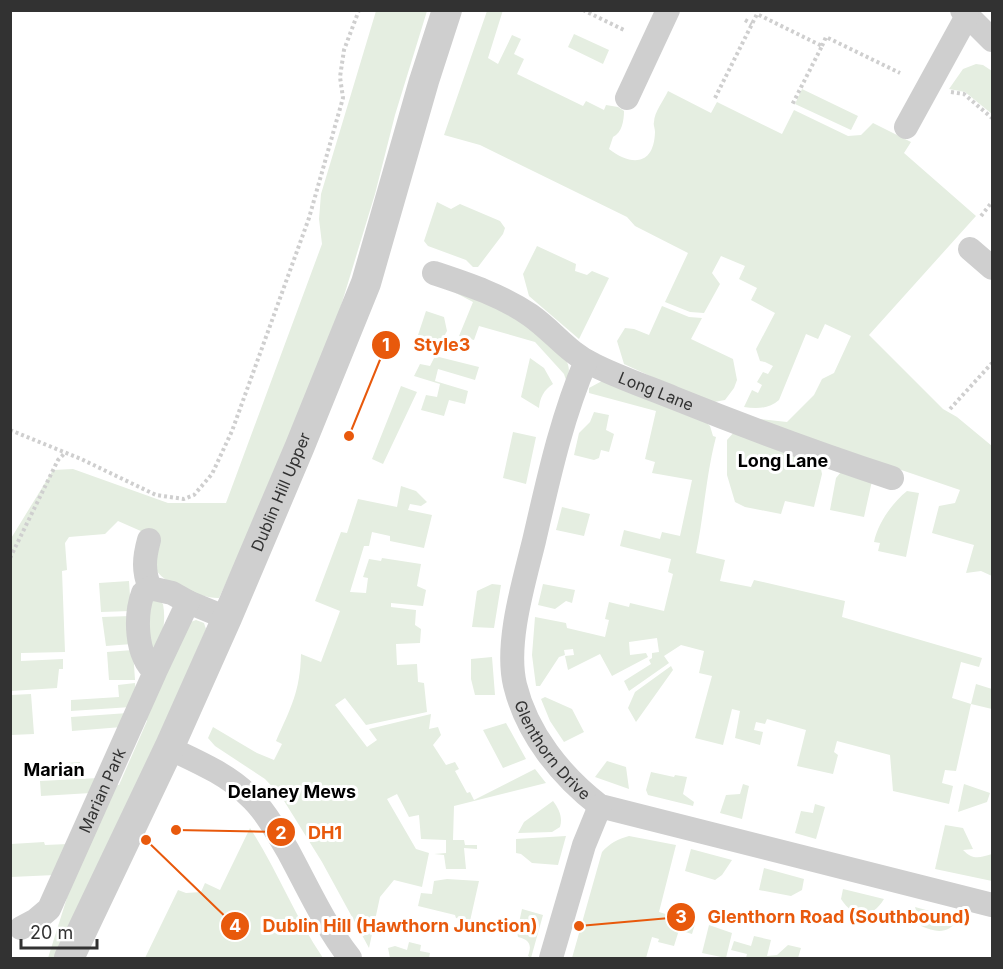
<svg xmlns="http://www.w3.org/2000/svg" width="1003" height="969" font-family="Inter,sans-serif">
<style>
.green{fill:#e5eee1}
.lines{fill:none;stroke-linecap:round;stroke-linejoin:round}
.path{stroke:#cfcfcf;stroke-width:4;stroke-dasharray:3 3;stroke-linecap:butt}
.minor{stroke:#cfcfcf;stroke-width:24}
.tertiary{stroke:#cfcfcf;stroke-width:30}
.labels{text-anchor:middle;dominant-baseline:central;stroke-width:6;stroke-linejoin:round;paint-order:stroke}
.street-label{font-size:16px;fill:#323232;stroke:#fff}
.neighbourhood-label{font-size:18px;font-weight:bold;fill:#000;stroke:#fff}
.leader{fill:none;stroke:#e8590c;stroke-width:2}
.callout-dot{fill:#e8590c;stroke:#fff;stroke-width:2}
.mark-label{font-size:18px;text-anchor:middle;font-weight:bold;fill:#fff}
.callout-label{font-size:18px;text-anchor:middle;font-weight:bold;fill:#e8590c;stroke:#fff;stroke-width:6;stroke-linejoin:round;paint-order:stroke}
</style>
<rect width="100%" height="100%" fill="#fff"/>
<path class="green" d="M503 10 488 58 498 64 512 35 521 39 514 54 524 59 517 74 583 106 586 101 604 110 606 105 618 107 624 111C624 120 622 133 613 137L609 149C631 166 654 166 655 132 655 128 653 125 654 122 654 112 664 100 668 91L711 113 717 102 782 134 794 110 848 136 861 135 873 123 911 142 904 153 976 216 869 335 943 409 957 417 992 446V576L981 571 966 573 974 545 932 533 939 506 955 503 960 490 749 418 787 422 814 395 822 379 834 373 851 336 825 324 818 339 806 334 779 400C769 409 756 409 744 407L752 390 758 393 762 385 757 382 763 372 768 374 773 366 765 362 760 361 756 349 775 313 751 300 757 288 739 279 745 266 721 256 712 273 720 284 704 313 690 312 665 302 688 253 635 226 627 217 480 145 444 135 487 11Z
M376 11H427L395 115 375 194 337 319 256 518 219 598C203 599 153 582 154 562 154 555 158 546 159 539L118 521 105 534 69 537 65 543 67 570 62 571 65 652 21 653V661L63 659V669H59L57 688 11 691 10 540 53 470 73 469 168 503H226L322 244 319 219 321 194Z
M574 34 609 50 603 64 568 47Z
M976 64 983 65 992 71V114L965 92 949 89 963 69Z
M802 89 858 116 851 130 795 104Z
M437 202 451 209 460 204 500 221 505 228 503 234 478 267H473L466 260 428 246 424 241Z
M537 246 576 264 575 271 587 275 592 271 609 278 579 339 529 296 523 274Z
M454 292 512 312 565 358C570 367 570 372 566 380L564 374 535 342 479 326 474 340 459 336 473 302Z
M662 306 689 317 702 318 691 339 733 359 737 380 734 388 725 400 709 403 624 364 617 341 625 328 634 329 649 335Z
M426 311 444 317 447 331 441 342 418 335Z
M435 356 479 367 475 380 438 369 435 381 468 391 465 404 449 400 444 416 421 410 426 395 437 397 440 384 414 376 420 364 430 366Z
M530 358 544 368 553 384C544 390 540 397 539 408L521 397Z
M602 381 699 416 710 426 713 436 716 437C706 475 704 515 696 553L725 560 720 581 751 587 754 580 845 601 842 617 982 658 979 667 961 662 952 698 971 704 976 684 992 689V709L971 704 956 771 945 770 942 783 953 786 949 804 893 791 890 755 837 741 834 752 838 755 833 774 797 766 806 730 767 719 765 724 756 722 754 730 763 732 760 745 735 738 740 711 732 709 723 745 695 738 712 676 699 673 704 651 681 645 664 656 669 663 629 691 624 681 651 664 649 660 652 658V653L659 652 657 638 629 642 630 655 646 653 648 657 612 676 600 654 568 670 565 656 574 655 573 649 564 650 565 655 559 657 540 686H536L532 655 535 617 566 623 567 628 605 637 609 620 605 619 609 602 629 607 630 603 664 611 673 574 668 572 671 559 620 546 624 530 660 539 662 532 680 536 692 480 652 473 655 462 645 459 656 411 589 393V388Z
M401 386 417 392 383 464 372 459Z
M594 412 609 415 606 430 614 434 609 452 601 450 599 458 594 460 574 455 579 433 590 422Z
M735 431 820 464 822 474 814 507 785 501 781 514 745 507 735 502 727 475V440Z
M513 432 536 437 526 484 503 478Z
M841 472 872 481 864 517 830 510 836 478Z
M401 486 416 491 427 502 421 506 410 504 408 510 432 515 424 548 390 541V536L372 532 369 546H364L350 592 366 593 368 578 363 577 369 559 381 561 382 558 421 564 417 586 426 590 423 606 391 603V607L416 610 415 625 421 629 420 643 396 644 397 665 417 664 418 682 424 683 427 712 366 725 345 698 335 705 367 747 377 740 369 729 431 714 429 729 438 727 441 735 433 745 446 765 455 762 459 769 455 771 467 793 470 792 474 800 535 769 546 783 454 806 453 840H464L465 845H477V849L464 848 466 869H446L444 855 434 854 446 853V840L421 839 419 815 409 817 397 794 387 799 416 849 429 853 422 887 394 880 380 897 369 948 322 862 281 796 265 779 215 746 208 738 213 727 257 753 274 760 282 744 276 741C291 707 300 692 301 654L321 662 340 611 315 601 341 532 347 533 358 499 397 507Z
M907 491 919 493 906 557 878 551 880 543 874 542C878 523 892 503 907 491Z
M562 507 590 514 584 536 556 530Z
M129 581 131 611 101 612 99 583Z
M492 584 501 585 494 628 472 627 477 591Z
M543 584 575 590 572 603 566 601 555 609 538 605Z
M157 599 163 604C166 620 163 636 157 651L148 648 146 601Z
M131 616 132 644 106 646 102 617Z
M196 620 204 623 206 629 121 827 56 958H48L82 850 110 786 119 785 147 721 144 713 188 623Z
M133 650 135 680H109L107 652Z
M492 657 495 695H475L471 679V659Z
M671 666 673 670 636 722 628 708 635 692Z
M135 683 136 695 131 707 71 711V700L119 697 118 685Z
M31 694 34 734 11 735V695Z
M545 697 572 709 584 732 564 742 550 721 541 699Z
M128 713 122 727 72 731 71 717Z
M506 723 526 759 503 768 483 730Z
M607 761 626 767 629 789 595 777Z
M80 762 81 775 37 778V765Z
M651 772 674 777 675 775 687 777 683 794 694 802 693 806 648 795 646 790Z
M99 778 91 793 41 796 40 781Z
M743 784 749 786 742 819 720 813 726 795 740 794Z
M964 784 990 793 987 802 958 812Z
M553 801C559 809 563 817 560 827L552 832 518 833 524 822Z
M815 804 825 807 816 839 795 833 801 811 813 813Z
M945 825 963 828 973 849 963 850C973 860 979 858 992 854V881L935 869Z
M250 828C277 870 295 917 323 958H145L178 890 186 893 201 892 205 883 220 890Z
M566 836 558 865 532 863 521 854 516 853V839Z
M629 836 676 845 659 912 669 915 667 925 678 928 681 918 696 921 692 934 679 930 674 946 658 942 659 939 652 937 646 958H572L602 852C610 843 618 839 629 836Z
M44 842 45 845 68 844 55 875 11 877V844Z
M691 849 732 860 722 875 715 880 685 871Z
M764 868 804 879 802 890 791 896 759 890Z
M447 879 479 881 470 921 456 918 455 915 418 906 421 893 432 894 434 881Z
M843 889 884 899C871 920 854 919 841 899Z
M915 907 959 919C948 934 937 933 921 926Z
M522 909 543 915 531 958 528 956C532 945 530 940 518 937L517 932Z
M709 925 732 933 726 958 702 953Z
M754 936 771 940 767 956 777 955 788 945 801 948 798 958H746L747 954 731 950 734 941 751 946Z
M409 942 421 945 420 951 430 953 429 958H390L388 948 395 946 407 950Z"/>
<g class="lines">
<path class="path" d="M583 10 624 30
M745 20 752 24
M822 46 826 37 900 73
M951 92 964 94 992 118
M715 98 757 14 822 46 792 105
M981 216 992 202
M950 409 992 363
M10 430 81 459 156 495 184 499 194 495 212 474 232 431 309 218 343 98 340 77 344 50 359 10
M10 558 58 460 65 453"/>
<g class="minor">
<path d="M962 10 992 40"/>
<path d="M627 98 668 10"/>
<path d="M906 127 967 16"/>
<path d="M970 249 992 268"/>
<path id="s1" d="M434 273C467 284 501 295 530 315 553 331 568 353 594 365 620 378 647 387 674 398 746 427 819 454 892 478"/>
<path id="s2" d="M586 361C561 419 548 481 534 541 524 582 505 643 515 685 527 734 561 776 600 806L992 905"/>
<path d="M149 540C144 558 143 571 150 588"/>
<path d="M188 602 227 618"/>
<path d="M169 748C196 761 227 774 248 795 265 810 276 831 288 851 307 886 325 926 350 958"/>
<path id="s3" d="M21 928 36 920 49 909 155 672C135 655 135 615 143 593L150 588 172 593 188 602 155 672"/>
<path d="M551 958 584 845 600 806"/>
</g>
<path class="tertiary" id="s4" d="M69 958 169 748 227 618 300 446 366 283 424 81 447 10"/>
</g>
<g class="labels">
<g class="street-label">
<text stroke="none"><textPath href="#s1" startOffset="254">Long Lane</textPath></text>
<text stroke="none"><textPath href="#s4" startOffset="512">Dublin Hill Upper</textPath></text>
<text stroke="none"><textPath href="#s2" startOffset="410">Glenthorn Drive</textPath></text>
<text stroke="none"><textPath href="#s3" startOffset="164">Marian Park</textPath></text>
</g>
<g class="neighbourhood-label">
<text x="783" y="460">Long Lane</text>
<text x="54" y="769">Marian</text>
<text x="292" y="791">Delaney Mews</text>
</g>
</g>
<path class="leader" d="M349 436L386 345M176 830L281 832M579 926L681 917M146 840L235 926"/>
<g class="callout-dot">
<circle cx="349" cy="436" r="6"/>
<circle cx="176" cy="830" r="6"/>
<circle cx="579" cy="926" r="6"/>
<circle cx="146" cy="840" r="6"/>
<circle cx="386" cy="345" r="15"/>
<circle cx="281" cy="832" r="15"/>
<circle cx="681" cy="917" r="15"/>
<circle cx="235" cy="926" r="15"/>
</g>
<g class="mark-label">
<text x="386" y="351">1</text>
<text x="281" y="839">2</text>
<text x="681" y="923">3</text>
<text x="235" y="932">4</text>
</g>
<g class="callout-label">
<text x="442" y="351">Style3</text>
<text x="325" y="839">DH1</text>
<text x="839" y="923">Glenthorn Road (Southbound)</text>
<text x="400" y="932">Dublin Hill (Hawthorn Junction)</text>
</g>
<rect width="1003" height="969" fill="none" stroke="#323232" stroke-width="24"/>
<path d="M21 939v9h76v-9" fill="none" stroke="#323232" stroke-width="3"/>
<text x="30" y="939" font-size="18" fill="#323232" stroke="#ffffff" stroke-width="4.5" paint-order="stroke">20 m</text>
</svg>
